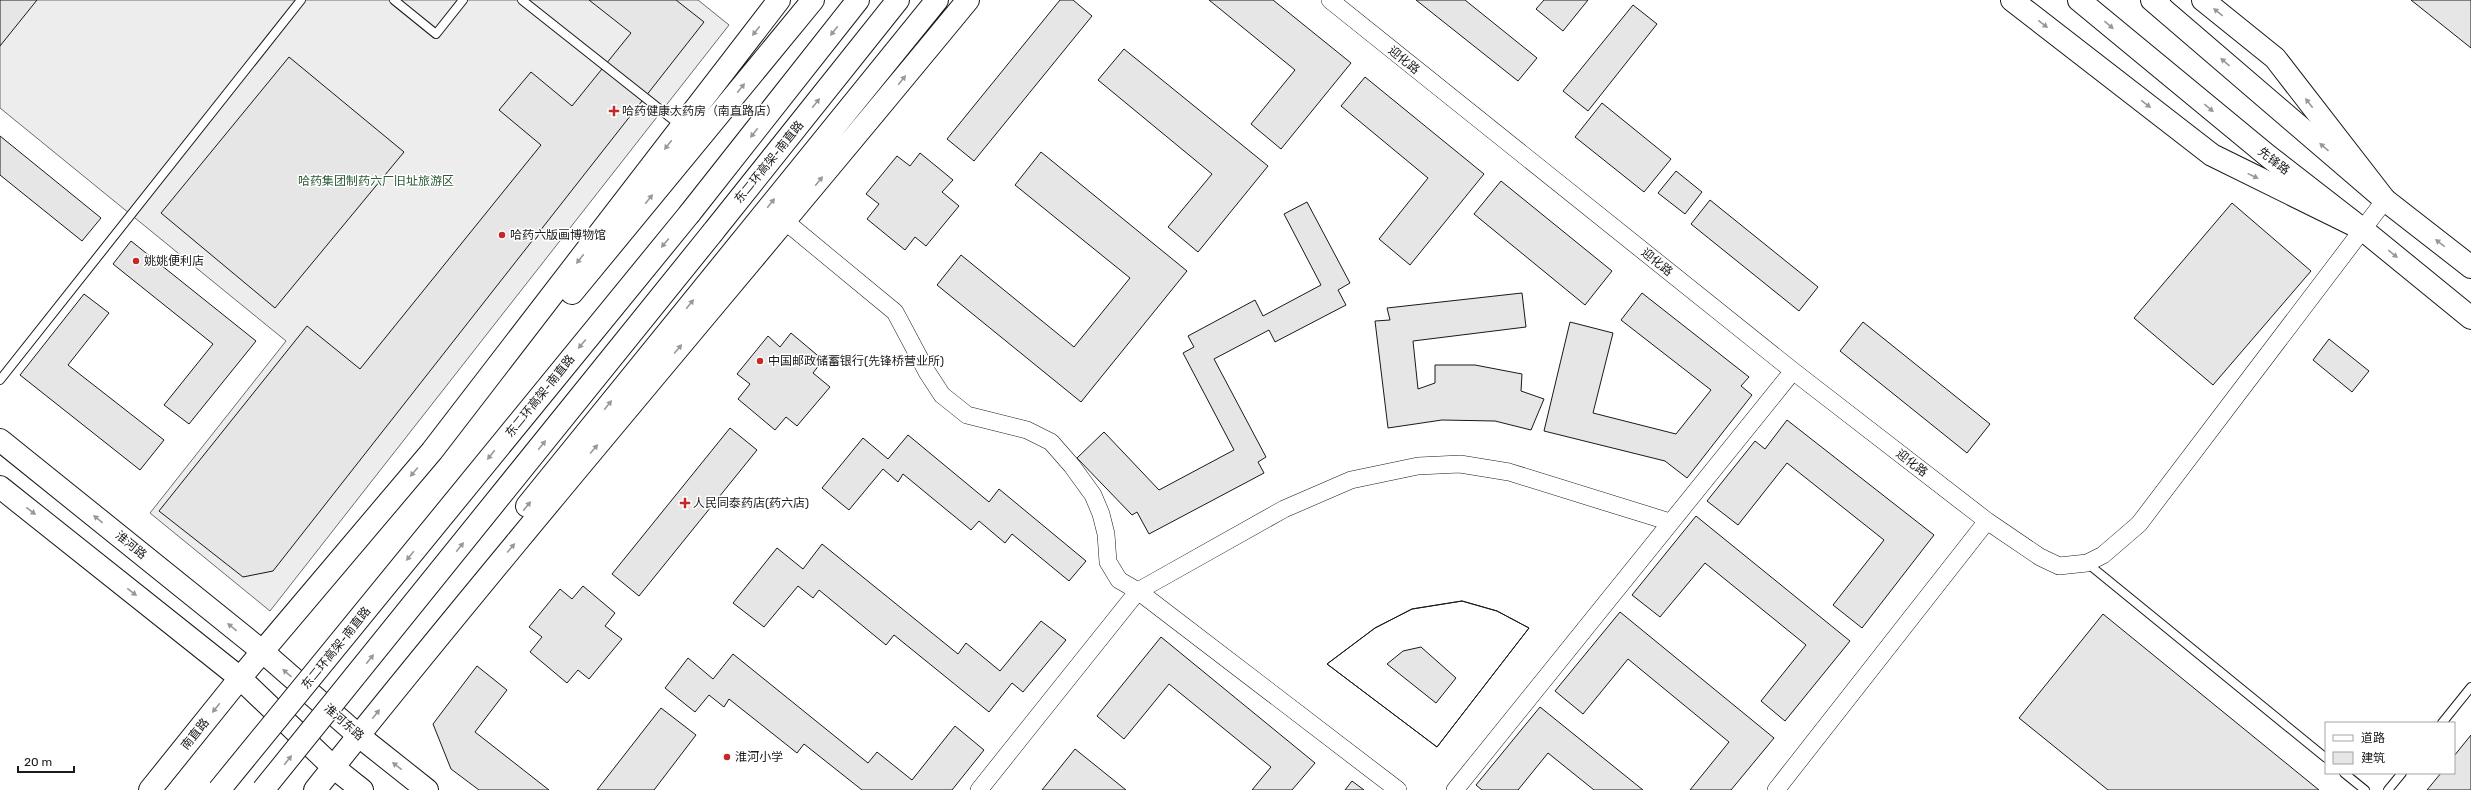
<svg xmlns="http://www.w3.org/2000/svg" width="2471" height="790" font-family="Rubik,'Noto Sans SC',sans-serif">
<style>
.built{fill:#ededed;stroke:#6a6a6a}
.building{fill:#e6e6e6;stroke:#1a1a1a;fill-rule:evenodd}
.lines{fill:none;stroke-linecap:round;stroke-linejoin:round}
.service-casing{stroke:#1a1a1a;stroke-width:10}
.minor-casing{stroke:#1a1a1a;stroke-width:18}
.secondary-casing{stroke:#1a1a1a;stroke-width:24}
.primary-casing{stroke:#1a1a1a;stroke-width:24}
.trunk-casing{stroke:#1a1a1a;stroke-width:24}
.service{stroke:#fff;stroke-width:8}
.minor{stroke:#fff;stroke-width:17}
.secondary{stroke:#fff;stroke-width:22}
.primary{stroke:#fff;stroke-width:22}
.trunk{stroke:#fff;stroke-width:22}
.trunk-bridge-casing{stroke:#1a1a1a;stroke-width:24;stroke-linecap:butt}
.trunk-bridge{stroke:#fff;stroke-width:22}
.oneway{fill:#989898}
.poi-dot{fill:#c62828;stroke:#fff;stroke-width:1.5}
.labels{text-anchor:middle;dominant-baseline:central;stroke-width:3;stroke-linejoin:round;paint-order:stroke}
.street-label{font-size:12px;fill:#1a1a1a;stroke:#fff}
.poi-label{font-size:12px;fill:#1a1a1a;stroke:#fff;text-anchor:start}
.park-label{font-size:12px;fill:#2b5a34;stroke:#fff}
</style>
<rect width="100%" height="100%" fill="#fff"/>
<path class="built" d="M0 0H698L729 25 270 611 150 513 286 341 0 108Z"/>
<path class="building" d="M0 0H37L0 46Z
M589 0H676L704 22 273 571 243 577 159 511 307 326 360 369 541 145 499 110 531 72 572 106 631 33Z
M1060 0H1073L1092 16 974 161 947 139Z
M1209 0H1273L1351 63 1281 149 1251 124 1295 70Z
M1416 0H1465L1537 58 1518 81Z
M1544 0H1588L1563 31 1536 9Z
M2411 0H2471V48Z
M1633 5 1657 24 1588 111 1563 91Z
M1124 49 1268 166 1198 252 1168 227 1212 174 1098 80Z
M289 57 404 152 275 308 161 213Z
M1365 77 1484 174 1410 265 1379 239 1428 178 1341 106Z
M1602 103 1671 159 1644 192 1575 137Z
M0 136 101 218 82 241 0 175Z
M1041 152 1187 271 1081 402 937 285 961 255 1074 347 1130 278 1015 185Z
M920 153 953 180 942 192 959 206 926 246 915 237 905 250 867 219 879 204 866 194 897 156 910 166Z
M1676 171 1702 192 1685 214 1658 193Z
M1501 181 1612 271 1585 305 1474 214Z
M1710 200 1818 287 1799 311 1691 224Z
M1307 202 1350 283 1338 290 1346 305 1275 342 1269 330 1214 359 1266 457 1258 462 1264 473 1149 534 1137 512 1132 515 1077 458 1104 432 1159 490 1234 450 1183 353 1194 347 1188 336 1255 300 1263 316 1321 285 1284 214Z
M2232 203 2311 271 2213 385 2134 318Z
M131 241 256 341 189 424 164 405 213 344 113 264Z
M1522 293 1526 327 1413 341 1418 389 1435 383V365H1475L1522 374 1521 391 1544 399 1531 430 1495 421 1442 420 1388 428 1375 321 1390 320 1387 308Z
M1642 293 1749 377 1741 386 1752 395 1687 478 1665 461 1544 431 1570 322 1613 333 1593 413 1676 434 1711 390 1621 320Z
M84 294 109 313 68 365 164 440 140 470 20 375Z
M1863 322 1990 424 1967 453 1840 351Z
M791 333 823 360 813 373 830 387 797 426 786 417 775 430 738 399 750 384 737 374 768 336 780 347Z
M2329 339 2369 371 2352 392 2313 360Z
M1787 420 1934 535 1862 628 1833 605 1884 540 1787 463 1738 525 1707 501 1755 441 1765 449Z
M730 428 757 450 639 596 612 574Z
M908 435 989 502 999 489 1086 561 1069 581 1012 534 1005 543 979 521 971 530 903 474 898 482 883 469 849 510 822 488 863 438 888 459Z
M1696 516 1850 641 1785 721 1761 701 1806 645 1705 563 1660 617 1632 595Z
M822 544 958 654 966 643 1000 671 1041 621 1066 640 1023 692 1012 683 989 712 894 635 886 645 819 590 813 598 798 586 764 627 733 603 777 548 803 569Z
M583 586 615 613 605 626 622 639 589 679 578 670 567 683 530 652 542 637 529 627 560 589 572 599Z
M1462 601 1497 611 1529 628 1437 747 1327 664 1375 628 1412 609ZM1421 647 1456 678 1436 703 1387 664 1403 651Z
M1462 601 1497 611 1529 628 1437 747 1327 664 1375 628 1412 609Z
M1620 612 1774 738 1731 790H1690L1729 742 1628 659 1583 714 1555 691Z
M2103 614 2319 790H2108L2019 718Z
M1161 637 1315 763 1292 790H1252L1271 767 1169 684 1124 739 1097 716Z
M733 654 868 763 877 752 912 780 955 726 984 750 952 790H862L804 744 797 753 729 699 724 707 709 695 695 712 665 688 688 658 713 679Z
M477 666 507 690 475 732 549 790H479L451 769 433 724Z
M1540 707 1643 790H1594L1548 753 1518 790H1482L1476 785Z
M661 708 696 735 654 790H597Z
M2471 735V790H2427L2441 773H2454V756Z
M1075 749 1126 790H1042Z
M1352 781 1364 790H1345Z"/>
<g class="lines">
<g class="service-casing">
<path id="service" d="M394 0 436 34 463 0
M522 0 681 126
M0 380 301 0
M2087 563 2326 758
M2442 723 2471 687
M2344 773 2365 790
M2388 790 2402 773"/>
</g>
<g class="minor-casing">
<path id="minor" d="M1330 0 1793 371 1987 521
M786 222 895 312 927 372 942 395 967 415 1027 430 1051 442 1072 466 1093 495 1101 514 1106 534 1108 562 1119 580 1138 591 1398 790
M979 790 1138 591 1284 509 1351 480 1418 466 1460 464 1509 472 1670 522
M1455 790 1793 371
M1776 790 1987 521 2040 557 2059 566 2087 563 2103 555 2139 524 2385 200"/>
</g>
<g class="secondary-casing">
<path id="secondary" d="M0 440 262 651 359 736 427 790
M0 487 240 678 333 767 362 790"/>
</g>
<g class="primary-casing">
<path id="primary" d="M2079 0 2268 156 2362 229 2471 318
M2152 0 2385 200 2471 267"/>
</g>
<g class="trunk-casing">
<path id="trunk" d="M2012 0 2212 155 2362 229
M2154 0 2161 7
M2203 0 2275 58 2385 200
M690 213 858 0
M713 232 898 0
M572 293 813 0
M527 506 937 0
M150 790 240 678 432 451 779 0
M315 790C528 523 751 264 968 0"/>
</g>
<use href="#service" class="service"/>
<use href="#minor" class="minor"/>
<use href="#secondary" class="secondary"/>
<use href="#primary" class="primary"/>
<use href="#trunk" class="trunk"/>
<g class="trunk-bridge-casing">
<path id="trunk-bridge" d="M219 790 690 213
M263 790 713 232"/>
</g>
<use href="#trunk-bridge" class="trunk-bridge"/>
</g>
<defs><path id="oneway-solid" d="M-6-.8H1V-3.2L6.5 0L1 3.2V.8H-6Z"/></defs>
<g class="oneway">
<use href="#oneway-solid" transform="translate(2218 12) rotate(-141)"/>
<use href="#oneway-solid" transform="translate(2043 24) rotate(38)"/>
<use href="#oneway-solid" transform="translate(2109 25) rotate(40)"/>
<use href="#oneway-solid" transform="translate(756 31) rotate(128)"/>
<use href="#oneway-solid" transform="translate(834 31) rotate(128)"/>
<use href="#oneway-solid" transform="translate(2225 62) rotate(-139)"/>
<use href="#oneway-solid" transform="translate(902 80) rotate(-51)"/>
<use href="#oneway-solid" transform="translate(741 88) rotate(-51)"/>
<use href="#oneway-solid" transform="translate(816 103) rotate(-51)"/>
<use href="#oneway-solid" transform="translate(2309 103) rotate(-128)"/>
<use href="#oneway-solid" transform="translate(2146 104) rotate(38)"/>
<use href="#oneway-solid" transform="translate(2209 108) rotate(40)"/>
<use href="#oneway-solid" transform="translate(754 133) rotate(128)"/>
<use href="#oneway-solid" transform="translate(668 145) rotate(128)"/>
<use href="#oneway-solid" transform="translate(2324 147) rotate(-139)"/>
<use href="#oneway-solid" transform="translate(2253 176) rotate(26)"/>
<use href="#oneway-solid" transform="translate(819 181) rotate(-51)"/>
<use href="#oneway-solid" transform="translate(649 199) rotate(-51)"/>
<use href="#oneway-solid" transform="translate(771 203) rotate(-51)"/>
<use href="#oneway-solid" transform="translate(665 243) rotate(130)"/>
<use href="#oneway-solid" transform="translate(2440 243) rotate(-142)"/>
<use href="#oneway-solid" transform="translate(2393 254) rotate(39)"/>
<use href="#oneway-solid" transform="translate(580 259) rotate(128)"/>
<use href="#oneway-solid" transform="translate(690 304) rotate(-51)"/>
<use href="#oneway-solid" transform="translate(582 344) rotate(130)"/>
<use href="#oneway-solid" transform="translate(678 349) rotate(-50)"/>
<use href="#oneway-solid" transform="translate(608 405) rotate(-51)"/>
<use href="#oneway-solid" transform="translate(542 445) rotate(-51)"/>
<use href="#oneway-solid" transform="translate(594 449) rotate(-50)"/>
<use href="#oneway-solid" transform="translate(491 455) rotate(129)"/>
<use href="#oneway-solid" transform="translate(414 472) rotate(130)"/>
<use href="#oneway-solid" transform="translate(527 506) rotate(-51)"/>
<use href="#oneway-solid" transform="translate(31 511) rotate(38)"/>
<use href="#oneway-solid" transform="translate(98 519) rotate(-141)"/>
<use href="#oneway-solid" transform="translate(460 547) rotate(-51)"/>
<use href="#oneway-solid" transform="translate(511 548) rotate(-50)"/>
<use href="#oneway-solid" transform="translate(410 556) rotate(129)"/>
<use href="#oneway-solid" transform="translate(132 592) rotate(38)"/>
<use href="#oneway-solid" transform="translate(232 627) rotate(-141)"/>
<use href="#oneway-solid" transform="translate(370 659) rotate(-51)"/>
<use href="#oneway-solid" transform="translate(287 673) rotate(-139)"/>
<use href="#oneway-solid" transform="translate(216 708) rotate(129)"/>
<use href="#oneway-solid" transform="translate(376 714) rotate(-52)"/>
<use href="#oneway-solid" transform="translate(288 760) rotate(-51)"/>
<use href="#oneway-solid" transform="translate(397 766) rotate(-142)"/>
</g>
<g class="poi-dot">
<path d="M612 105h4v4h4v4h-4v4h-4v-4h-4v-4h4z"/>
<circle cx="502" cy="235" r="4"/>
<circle cx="136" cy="261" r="4"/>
<circle cx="760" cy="361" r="4"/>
<path d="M683 497h4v4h4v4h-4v4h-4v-4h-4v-4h4z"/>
<circle cx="727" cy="757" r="4"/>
</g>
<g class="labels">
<g class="street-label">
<text transform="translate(1404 60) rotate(39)">迎化路</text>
<text transform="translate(2274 161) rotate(38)">先锋路</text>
<text transform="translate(769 162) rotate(-51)">东二环高架-南直路</text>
<text transform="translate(1657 262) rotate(39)">迎化路</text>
<text transform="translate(540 396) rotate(-51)">东二环高架-南直路</text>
<text transform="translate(1912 463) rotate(38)">迎化路</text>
<text transform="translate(131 545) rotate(39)">淮河路</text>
<text transform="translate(336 648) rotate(-51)">东二环高架-南直路</text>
<text transform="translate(344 722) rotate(41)">淮河东路</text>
<text transform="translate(195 734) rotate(-51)">南直路</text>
</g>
<g class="poi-label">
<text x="622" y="111">哈药健康大药房（南直路店）</text>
<text x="510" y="235">哈药六版画博物馆</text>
<text x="144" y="261">姚姚便利店</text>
<text x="768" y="361">中国邮政储蓄银行(先锋桥营业所)</text>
<text x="693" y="503">人民同泰药店(药六店)</text>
<text x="735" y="757">淮河小学</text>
</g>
<g class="park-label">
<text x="376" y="181">哈药集团制药六厂旧址旅游区</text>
</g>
</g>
<rect x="2325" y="722" width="130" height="52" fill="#ffffff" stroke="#a3a3a3"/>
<rect x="2333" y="735" width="20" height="6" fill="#ffffff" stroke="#a3a3a3"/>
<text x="2361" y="742" font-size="12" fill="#1a1a1a">道路</text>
<rect x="2333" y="752" width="20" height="12" fill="#e6e6e6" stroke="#a3a3a3"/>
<text x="2361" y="762" font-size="12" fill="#1a1a1a">建筑</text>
<path d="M18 766v6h56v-6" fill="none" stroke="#1a1a1a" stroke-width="2"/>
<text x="24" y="766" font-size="12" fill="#1a1a1a" stroke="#ffffff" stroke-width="3" paint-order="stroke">20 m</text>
</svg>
